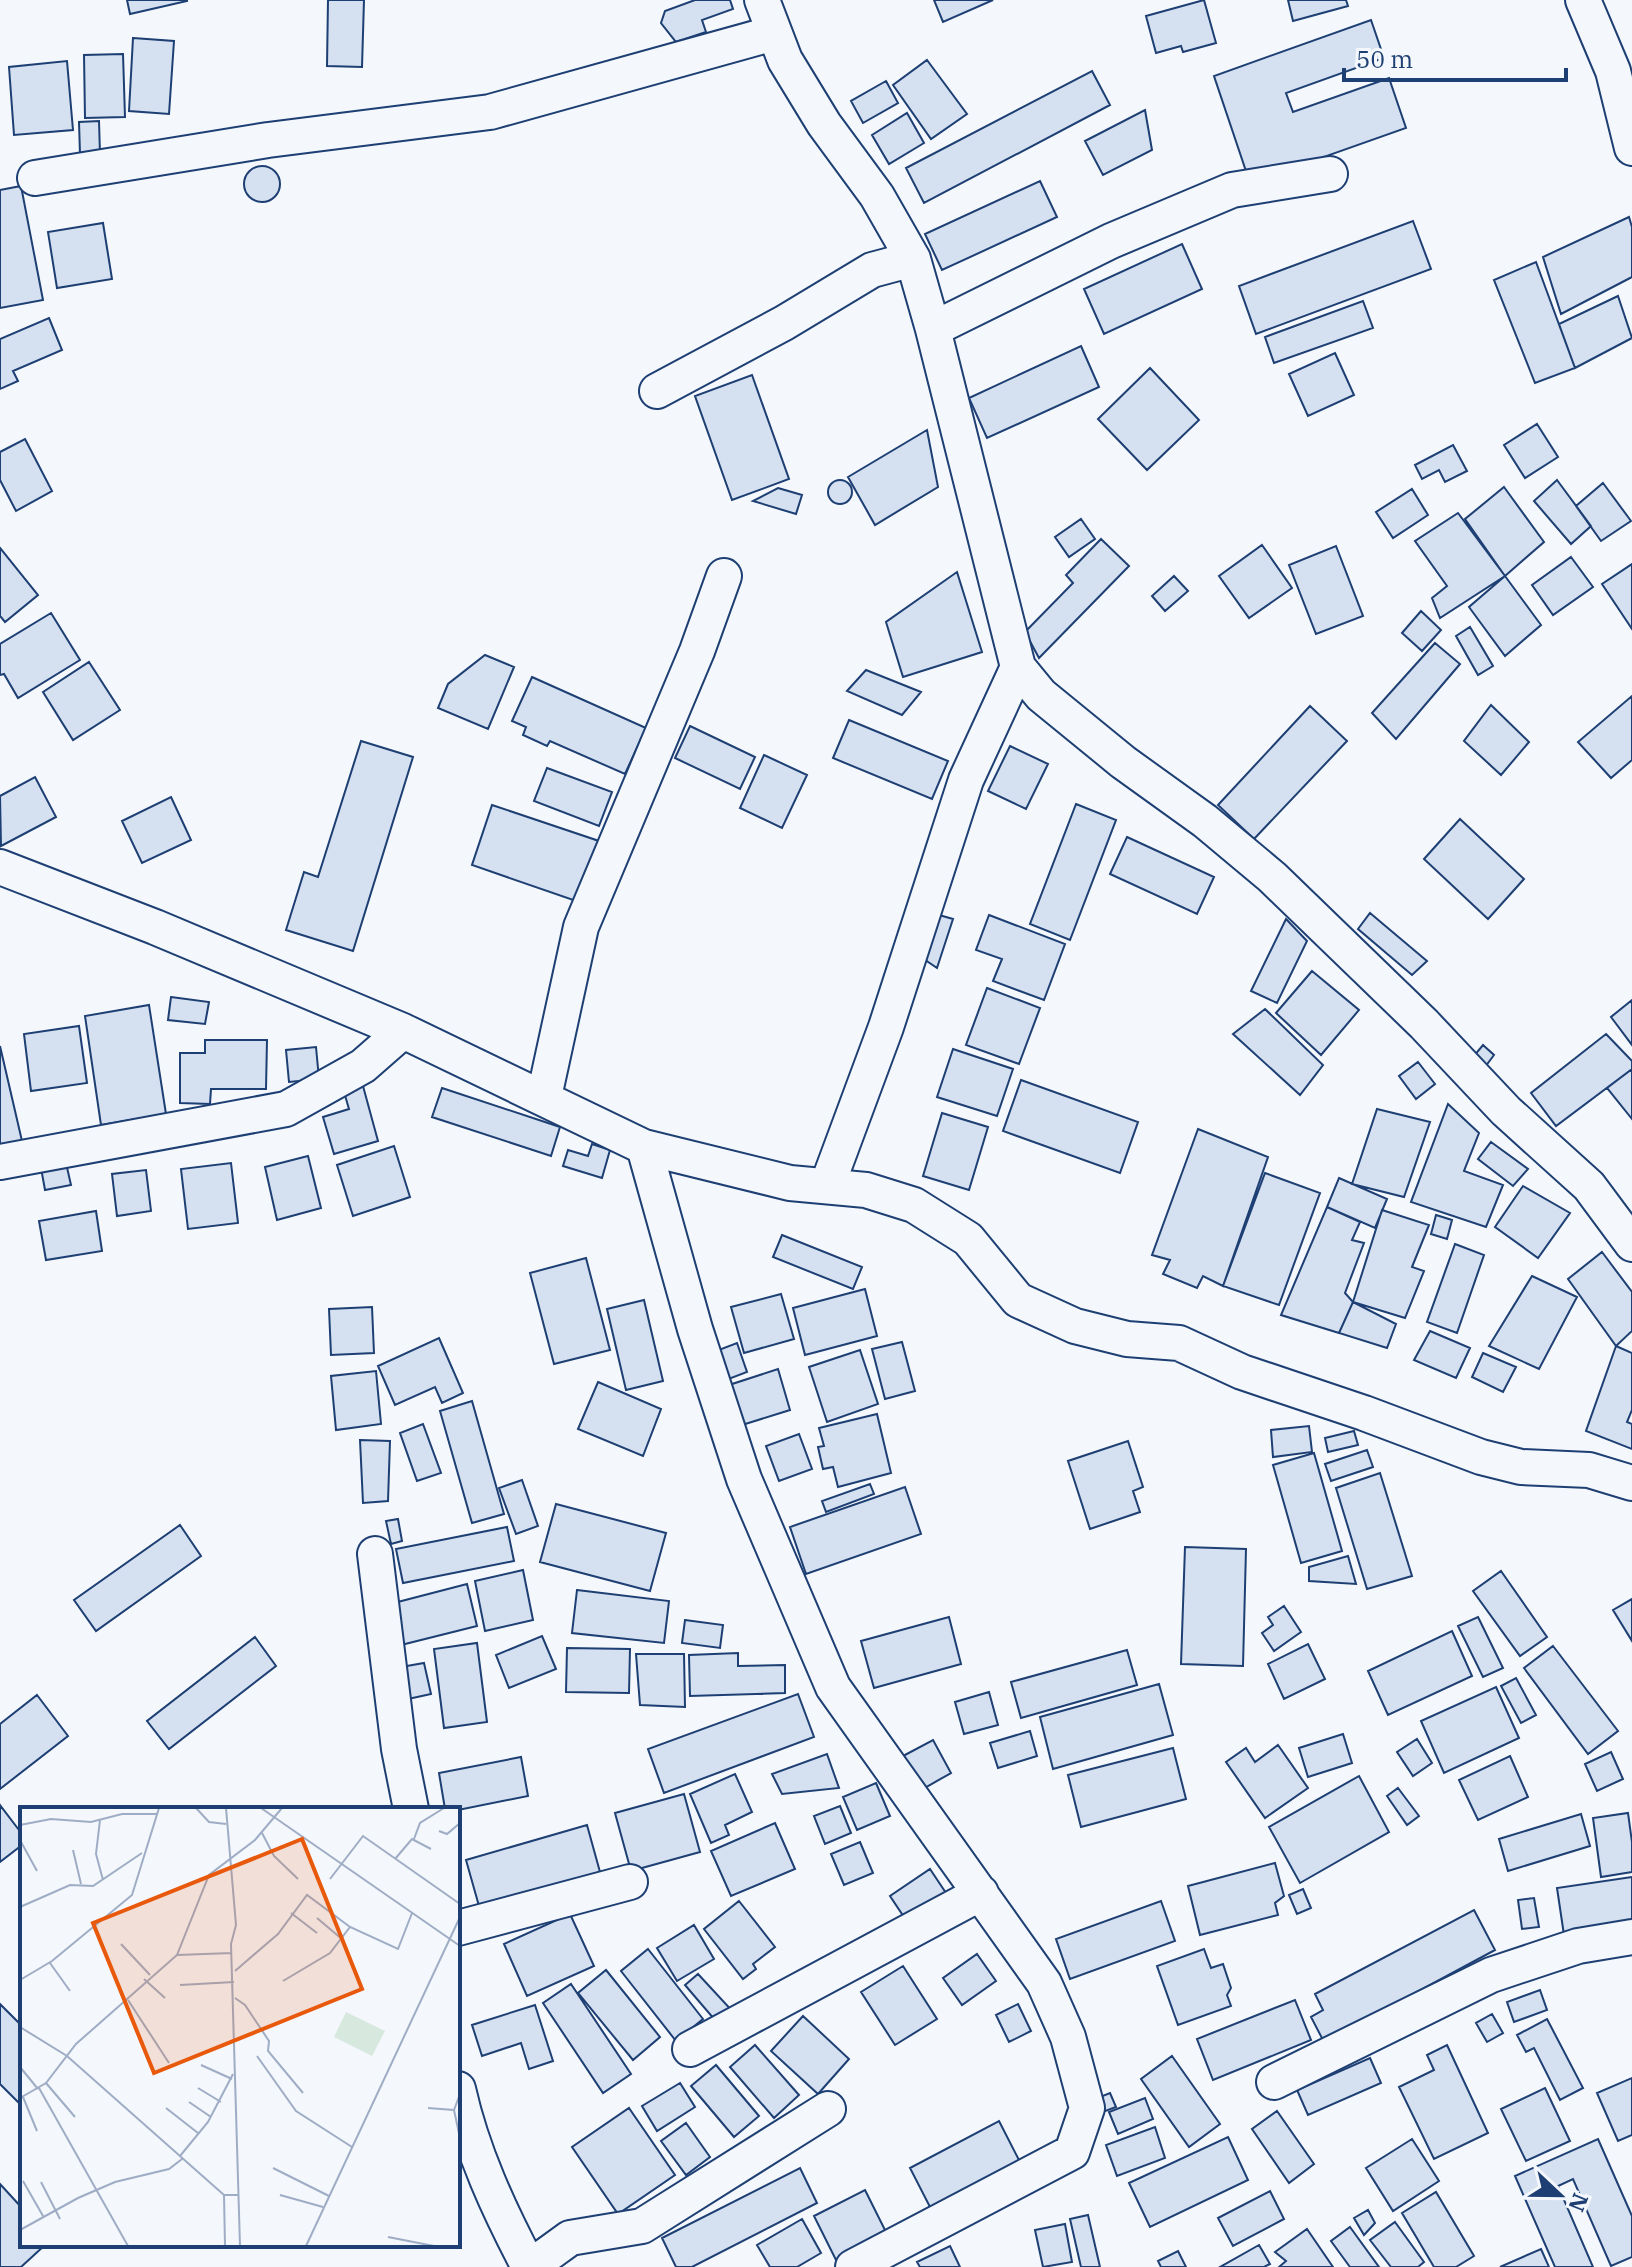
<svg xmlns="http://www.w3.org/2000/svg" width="1632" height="2267" font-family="'IBM Plex Serif',serif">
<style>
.building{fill:#d5e0f0;stroke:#1d3f73;stroke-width:2}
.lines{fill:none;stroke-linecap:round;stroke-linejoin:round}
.minor-casing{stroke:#1d3f73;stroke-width:38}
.minor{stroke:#f4f7fb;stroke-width:34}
.inset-road{fill:none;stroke:#9eadc5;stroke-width:2}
.view{fill:#e8590c;fill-opacity:0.15;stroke:#e8590c;stroke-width:4}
.inset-edge{fill:none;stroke:#1d3f73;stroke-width:4}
</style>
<rect width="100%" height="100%" fill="#f4f7fb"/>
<path class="building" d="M127 0H187V1L130 14Z
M328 0H364L362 67 327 66Z
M695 0H730L733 9 702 20 706 32 676 42 661 23 665 11Z
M934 0H993L943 22Z
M1204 0 1216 43 1183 52 1181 46 1156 53 1146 16Z
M1288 0H1346L1348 6 1293 21Z
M1371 20 1384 58 1286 93 1293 112 1389 78 1406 128 1250 183 1214 76Z
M133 38 174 41 169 114 129 111Z
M123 54 125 117 85 118 84 55Z
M927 60 967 114 931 139 893 85Z
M67 61 73 130 14 135 9 67Z
M1092 71 1110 105 924 203 906 168Z
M886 81 898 103 863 123 851 101Z
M1145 110 1152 150 1103 175 1085 141Z
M907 113 924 143 889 164 872 135Z
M99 121 100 154H80L79 122Z
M244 184a18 18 0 1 1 36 0a18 18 0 1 1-36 0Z
M1040 181 1057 217 942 270 925 234Z
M21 186 43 300 0 308V190Z
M1629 217 1632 227V277L1561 314 1543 257Z
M1413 221 1431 269 1256 334 1239 286Z
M103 223 112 279 57 288 48 232Z
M1182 244 1202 289 1104 334 1084 289Z
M1536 262 1575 368 1535 383 1494 280Z
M1618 296 1632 338 1575 368 1559 324Z
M1363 301 1373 328 1274 363 1265 337Z
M49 318 62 350 13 371 18 381 0 389V339Z
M1081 346 1099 387 987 438 969 398Z
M1335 353 1354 395 1308 416 1289 374Z
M1150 368 1199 420 1147 470 1098 419Z
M752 375 789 479 732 500 695 396Z
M1537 424 1558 457 1525 478 1504 445Z
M927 430 938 487 875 525 848 477Z
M25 439 52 491 16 511 0 480V452Z
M1453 445 1467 471 1445 482 1439 470 1422 479 1415 465Z
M1557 480 1591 526 1571 544 1534 501Z
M828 492a12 12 0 1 1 24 0a12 12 0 1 1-24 0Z
M1603 483 1631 521 1601 541 1576 506Z
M1504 487 1544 542 1505 576 1465 519Z
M778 488 802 495 796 514 753 501Z
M1412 489 1428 515 1393 538 1376 512Z
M1458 513 1505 576 1440 618 1432 598 1447 586 1415 541Z
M1081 519 1095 539 1069 557 1055 537Z
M1101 539 1129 566 1039 658 1025 632 1073 583 1066 575Z
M1262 545 1292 588 1249 618 1219 576Z
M1336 546 1363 616 1316 634 1289 565Z
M0 548 38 595 5 622 0 616Z
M1571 557 1593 587 1553 615 1532 585Z
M1632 564V629L1602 584Z
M957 572 982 652 903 677 886 622Z
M1174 576 1188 591 1165 611 1152 596Z
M1505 576 1541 625 1505 656 1469 607Z
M1421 611 1441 630 1422 651 1402 633Z
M51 613 80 660 18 698 4 674 0 675V644Z
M1470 627 1493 666 1478 675 1456 636Z
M1435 643 1460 664 1396 739 1372 713Z
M485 655 514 667 488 729 438 708 448 684Z
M89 662 120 710 73 740 43 692Z
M866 670 921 692 902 715 847 691Z
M532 677 646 728 625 774 550 741 547 746 523 735 526 727 512 721Z
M1632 696V760L1611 778 1578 742Z
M1491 705 1529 742 1501 775 1464 741Z
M1310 706 1347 741 1254 839 1218 805Z
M849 720 948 761 932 799 833 758Z
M690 726 755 757 740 789 675 758Z
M361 741 413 757 353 951 286 930 304 872 318 877Z
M1010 746 1048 764 1026 809 988 791Z
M764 755 807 775 782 828 740 808Z
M547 768 612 792 599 826 534 801Z
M35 777 56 817 1 846 0 796Z
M171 797 191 840 142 863 122 821Z
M1076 804 1116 820 1070 940 1030 924Z
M492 805 599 841 579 902 472 865Z
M1460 819 1524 879 1488 919 1424 859Z
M1127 837 1214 877 1197 914 1110 874Z
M932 913 953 919 937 968 918 955Z
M1370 913 1427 961 1412 975 1358 929Z
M989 915 1065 944 1044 1000 993 981 1002 959 976 950Z
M1286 919 1307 941 1277 1003 1251 991Z
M1312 971 1359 1010 1321 1055 1276 1013Z
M987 988 1040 1008 1019 1064 966 1045Z
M171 997 209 1002 205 1024 168 1020Z
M1632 1000V1045L1611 1017Z
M149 1005 166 1114 101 1125 85 1016Z
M1265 1009 1323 1065 1300 1095 1233 1034Z
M79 1026 87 1083 31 1091 24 1034Z
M1606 1034 1632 1061V1069L1556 1126 1531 1093Z
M205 1040H267L266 1089H211L210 1104 180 1103V1053H205Z
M1483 1045 1494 1055 1485 1067 1473 1057Z
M0 1046 22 1141 0 1146Z
M316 1047 319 1079 289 1082 286 1050Z
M953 1049 1013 1069 997 1116 937 1097Z
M1418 1062 1435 1084 1416 1099 1399 1076Z
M1632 1069V1119L1607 1088Z
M1021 1080 1138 1122 1120 1173 1003 1131Z
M363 1086 378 1141 334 1154 323 1117 349 1109 344 1092Z
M442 1088 560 1127 551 1156 432 1117Z
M1448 1104 1479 1133 1464 1171 1503 1185 1486 1227 1411 1202Z
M1377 1109 1430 1122 1404 1197 1352 1184Z
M942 1113 988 1127 969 1190 923 1176Z
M1198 1129 1268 1157 1223 1286 1203 1276 1197 1288 1163 1274 1170 1260 1152 1255Z
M1491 1142 1528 1169 1513 1186 1478 1159Z
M592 1144 610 1150 602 1178 563 1166 568 1150 588 1156Z
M394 1146 410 1197 353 1216 337 1165Z
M308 1156 321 1208 277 1220 265 1167Z
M66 1163 71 1185 45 1190 41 1168Z
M231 1163 238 1223 188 1229 181 1169Z
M146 1170 151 1211 117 1216 112 1174Z
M1265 1173 1320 1193 1279 1305 1223 1286Z
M1339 1178 1387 1199 1375 1228 1327 1207Z
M1523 1186 1570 1213 1538 1258 1495 1227Z
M1327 1207 1360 1222 1352 1240 1364 1243 1345 1293 1353 1302 1339 1333 1281 1315Z
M1382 1210 1429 1225 1412 1267 1424 1271 1405 1318 1353 1302Z
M96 1211 102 1251 46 1260 39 1221Z
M1436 1215 1452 1220 1447 1239 1431 1234Z
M782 1235 862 1267 853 1289 773 1257Z
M1455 1244 1484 1255 1457 1333 1427 1322Z
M1602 1252 1632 1292V1331L1616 1346 1568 1279Z
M586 1258 610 1350 554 1364 530 1273Z
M1532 1276 1577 1297 1539 1369 1489 1346Z
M865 1289 877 1336 805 1355 793 1308Z
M781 1294 794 1339 744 1353 731 1307Z
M644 1300 663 1381 626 1390 607 1309Z
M1353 1302 1396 1324 1387 1348 1339 1333Z
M372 1307 374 1353 331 1355 329 1309Z
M1430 1331 1470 1348 1456 1378 1414 1360Z
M439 1338 463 1393 442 1403 435 1387 395 1405 378 1366Z
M902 1342 915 1391 885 1399 872 1349Z
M737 1343 747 1372 726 1380 716 1351Z
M1616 1346 1632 1353V1410L1627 1422 1632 1424V1449L1586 1431Z
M860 1350 878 1404 827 1422 809 1367Z
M1483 1353 1516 1367 1503 1392 1472 1377Z
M778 1369 790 1410 739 1426 726 1386Z
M376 1371 381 1424 336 1430 331 1376Z
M598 1382 661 1409 643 1456 578 1429Z
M472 1401 504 1514 472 1523 440 1411Z
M877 1414 891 1473 838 1487 833 1467 823 1469 818 1447 824 1446 819 1428Z
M423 1424 441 1473 417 1481 400 1433Z
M1309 1426 1312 1452 1273 1457 1271 1430Z
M1354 1431 1358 1445 1328 1452 1325 1438Z
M799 1434 812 1469 779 1481 766 1446Z
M360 1440 390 1441 388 1501 363 1503Z
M1128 1441 1143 1487 1133 1491 1140 1512 1090 1529 1068 1461Z
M1367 1450 1373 1467 1331 1481 1325 1464Z
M1314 1453 1342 1551 1301 1563 1273 1465Z
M1380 1473 1412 1576 1367 1589 1336 1488Z
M522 1480 538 1526 516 1534 499 1488Z
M870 1484 874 1494 826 1512 822 1501Z
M905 1487 921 1534 806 1574 790 1527Z
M556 1504 666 1533 650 1591 540 1562Z
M398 1519 402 1541 391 1544 386 1521Z
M180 1525 201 1556 96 1631 74 1600Z
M507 1527 514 1561 403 1583 396 1549Z
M1185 1547 1246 1549 1243 1666 1181 1664Z
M1348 1556 1356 1584 1309 1581V1567Z
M523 1570 533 1620 485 1631 475 1581Z
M1501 1571 1547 1637 1520 1656 1473 1591Z
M467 1584 477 1626 401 1645 390 1604Z
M577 1590 669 1601 664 1643 572 1633Z
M1632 1599V1641L1613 1610Z
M1284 1606 1301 1632 1274 1651 1262 1633 1273 1625 1268 1617Z
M949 1617 961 1664 874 1688 861 1641Z
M1478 1617 1503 1668 1483 1677 1458 1626Z
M685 1620 723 1625 720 1648 682 1643Z
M1452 1631 1472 1676 1388 1715 1368 1671Z
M542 1636 556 1669 509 1688 496 1655Z
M255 1637 276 1666 169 1749 147 1721Z
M477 1643 487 1722 444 1728 434 1649Z
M1308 1644 1325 1679 1284 1699 1268 1664Z
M1553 1646 1618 1731 1588 1754 1524 1668Z
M567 1648 630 1649 629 1693 566 1692Z
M1127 1650 1137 1685 1021 1718 1011 1682Z
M738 1653V1666L785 1665V1693L690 1696 689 1655Z
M636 1654H684L685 1707 640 1705Z
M424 1663 431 1694 408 1699 401 1667Z
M1516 1678 1536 1715 1521 1723 1501 1686Z
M1159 1684 1173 1735 1053 1769 1040 1717Z
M1496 1687 1519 1738 1444 1773 1421 1721Z
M989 1692 998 1725 964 1734 955 1702Z
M798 1694 814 1737 664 1793 648 1749Z
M37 1695 68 1736 0 1789V1724Z
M1030 1731 1037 1756 998 1768 990 1743Z
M1343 1734 1352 1763 1308 1777 1299 1748Z
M1417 1739 1432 1763 1413 1776 1397 1752Z
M933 1740 951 1773 921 1790 903 1756Z
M1278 1745 1308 1788 1265 1818 1226 1762 1246 1748 1255 1762Z
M1173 1748 1186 1799 1081 1827 1068 1775Z
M1611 1752 1623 1779 1597 1791 1585 1764Z
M827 1754 839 1788 782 1794 772 1774Z
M1510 1756 1528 1797 1478 1820 1459 1780Z
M521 1757 528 1796 458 1810 445 1809 439 1773Z
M735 1774 752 1812 725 1825 729 1835 711 1843 690 1794Z
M1359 1776 1389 1832 1300 1883 1269 1827Z
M876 1783 890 1816 857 1830 843 1797Z
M1398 1788 1419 1816 1407 1825 1387 1796Z
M684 1794 700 1852 631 1871 615 1813Z
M0 1805 22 1834V1845L0 1862Z
M840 1806 851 1833 825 1844 814 1816Z
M1628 1813 1632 1842V1872L1601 1877 1593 1818Z
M1581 1814 1590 1846 1508 1871 1499 1839Z
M775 1823 795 1869 731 1896 711 1851Z
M587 1825 600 1872 479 1906 466 1860Z
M860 1842 873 1873 844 1885 831 1854Z
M1275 1863 1284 1896 1275 1903 1278 1915 1200 1935 1188 1886Z
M930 1869 948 1896 908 1923 890 1896Z
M1632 1877V1925L1564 1935 1557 1888Z
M1303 1889 1311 1908 1297 1914 1289 1895Z
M1534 1898 1539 1927 1522 1929 1518 1900Z
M739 1901 775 1947 753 1964 756 1969 743 1979 704 1929Z
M1161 1901 1175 1941 1070 1979 1056 1939Z
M1474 1910 1495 1950 1324 2042 1311 2017 1323 2010 1315 1994Z
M570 1914 594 1966 527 1996 504 1944Z
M694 1925 714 1959 677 1981 657 1948Z
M648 1949 703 2019 676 2041 621 1971Z
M1204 1949 1211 1968 1223 1964 1231 1988 1227 1995 1231 2006 1178 2025 1157 1966Z
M977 1954 996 1981 962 2005 943 1978Z
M903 1966 937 2019 895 2045 861 1992Z
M606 1970 660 2037 633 2060 578 1993Z
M698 1974 736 2015 720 2026 685 1985Z
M571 1984 631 2074 603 2093 543 2003Z
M1540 1990 1547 2010 1514 2022 1507 2002Z
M1295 2000 1311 2040 1213 2080 1197 2039Z
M0 2004 22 2026V2106L0 2084Z
M1018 2004 1031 2031 1009 2042 996 2015Z
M535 2005 553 2061 529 2069 521 2043 482 2056 472 2025Z
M1492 2014 1503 2033 1487 2042 1476 2023Z
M803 2016 849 2059 818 2094 771 2051Z
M1547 2019 1583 2088 1560 2100 1534 2048 1526 2052 1517 2035Z
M755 2045 799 2095 774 2118 730 2067Z
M1447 2045 1488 2133 1434 2159 1399 2087 1434 2070 1427 2055Z
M1172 2056 1220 2124 1189 2147 1141 2079Z
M1370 2058 1381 2083 1308 2115 1297 2090Z
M716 2065 759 2116 734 2137 691 2086Z
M1632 2078V2135L1618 2141 1597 2093Z
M680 2083 695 2107 657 2131 642 2106Z
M1545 2088 1570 2141 1526 2161 1501 2109Z
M1110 2093 1116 2107 1100 2113 1095 2099Z
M1145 2098 1153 2119 1118 2134 1109 2112Z
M629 2108 675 2175 618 2214 572 2147Z
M1277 2111 1314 2164 1289 2183 1252 2129Z
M999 2121 1020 2162 931 2209 910 2168Z
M686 2123 710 2157 686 2175 661 2141Z
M1155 2127 1165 2158 1117 2176 1106 2145Z
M1228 2137 1248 2180 1150 2227 1129 2183Z
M1412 2139 1439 2181 1393 2211 1366 2168Z
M1598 2139 1632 2216V2257L1611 2266 1573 2179 1558 2186 1593 2267H1555L1515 2176Z
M800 2168 817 2203 692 2267H676L662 2238Z
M0 2184 22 2208V2245H45L21 2267H0Z
M865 2190 890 2240 839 2266 814 2216Z
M1270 2191 1284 2219 1233 2246 1218 2218Z
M1436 2192 1474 2256 1456 2267H1434L1402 2213Z
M1368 2210 1375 2223 1364 2235 1354 2218Z
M1088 2215 1100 2267H1081L1070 2219Z
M802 2219 821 2253 797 2267H770L757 2245Z
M1395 2222 1424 2262 1418 2267H1391L1370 2240Z
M1065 2224 1072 2262 1043 2267 1035 2230Z
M1350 2227 1379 2267H1350L1331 2241Z
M1307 2229 1333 2267H1279L1286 2261 1275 2252Z
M1259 2245 1270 2264 1264 2267H1220Z
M950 2246 960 2267H920L917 2262Z
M1541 2249 1549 2267H1500Z
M1178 2251 1186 2267H1161L1158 2261Z"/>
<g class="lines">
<g class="minor-casing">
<path id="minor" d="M762 0 785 60 824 124 877 196 913 259 933 329 1018 667 1041 695 1123 762 1205 821 1272 877 1424 1024 1506 1111 1589 1186 1632 1244
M1583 0 1613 71 1632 148
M35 178 268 140 490 112 774 33
M933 329 1111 241 1232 190 1330 174
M657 391 784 323 872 270 913 259
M0 867 155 927 403 1031 644 1147 790 1183 866 1190 914 1205 968 1239 1018 1300 1075 1326 1127 1339 1179 1343 1242 1372 1364 1413 1481 1457 1521 1467 1589 1470 1632 1483
M544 1097 581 927 697 651 724 576
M644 1147 695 1329 744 1479 833 1687 1044 1983 1068 2037 1087 2108 1072 2152 853 2267
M0 1162 286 1109 363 1066 403 1031
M827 1186 886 1027 966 780 1018 667
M375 1554 399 1749 411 1809
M458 1928 630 1882
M690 2049 981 1893
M1274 2082 1491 1975 1578 1946 1632 1937
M458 2089C472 2152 499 2210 529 2267
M530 2267 570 2238 642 2226 828 2109"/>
</g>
<use href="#minor" class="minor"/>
</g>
<g transform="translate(20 1807)">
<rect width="440" height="440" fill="#f4f7fb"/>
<path d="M326 205 365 224 352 249 314 230Z" fill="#d7e8df"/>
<path class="inset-road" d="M176 1 189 15 206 17M206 1 216 118 211 137 220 439M241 1 440 139M80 13 76 47 83 73M0 18 31 12 71 15 102 7H138M419 24 427 27 440 16M242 26 254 49 278 72M394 32 400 16 424 1M0 33 17 64M53 43 61 77M375 52 392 32 411 42M310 72 343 29 440 97M0 100 50 78 73 79 122 46M271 106 297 126M297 111 323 133M101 137 130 168M157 148 212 146M30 156 50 184M215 164 258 127 287 88 330 120 378 142 392 106M124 172 145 191M0 173 32 154 112 88 139 1M263 174 310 146 330 120M160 178 214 175M215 191 225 198 249 234 248 244 283 286M108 193 149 256M0 220 47 249 204 388H218M237 249 276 304 332 340M181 258 212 272M0 260 18 282M26 276 55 310M19 281 108 439M178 281 201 295M440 287 434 303 440 331M3 290 17 324M0 291 26 276 56 237 157 148 189 68 235 33 262 1M169 295 191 310M146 301 178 326M408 301 434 303M160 349 188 315 213 267M253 361 309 389M3 374 23 409M21 375 40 412M204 388 205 439M260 388 303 400M0 423 58 391 95 375 149 362 162 352M368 430 414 439M286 439 440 110"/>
<path class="view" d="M282 32 342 182 134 266 73 116Z"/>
<rect width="440" height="440" class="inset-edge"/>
</g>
<g transform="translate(1560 2195) rotate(112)" stroke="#f4f7fb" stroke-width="6" paint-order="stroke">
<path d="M0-6L14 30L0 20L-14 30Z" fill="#1d3f73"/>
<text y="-12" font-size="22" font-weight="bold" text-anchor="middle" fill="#1d3f73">N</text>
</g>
<path d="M1344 68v12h222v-12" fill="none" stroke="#1d3f73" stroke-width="4"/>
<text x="1356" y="68" font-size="24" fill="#1d3f73" stroke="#f4f7fb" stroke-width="6" paint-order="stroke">50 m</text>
</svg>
